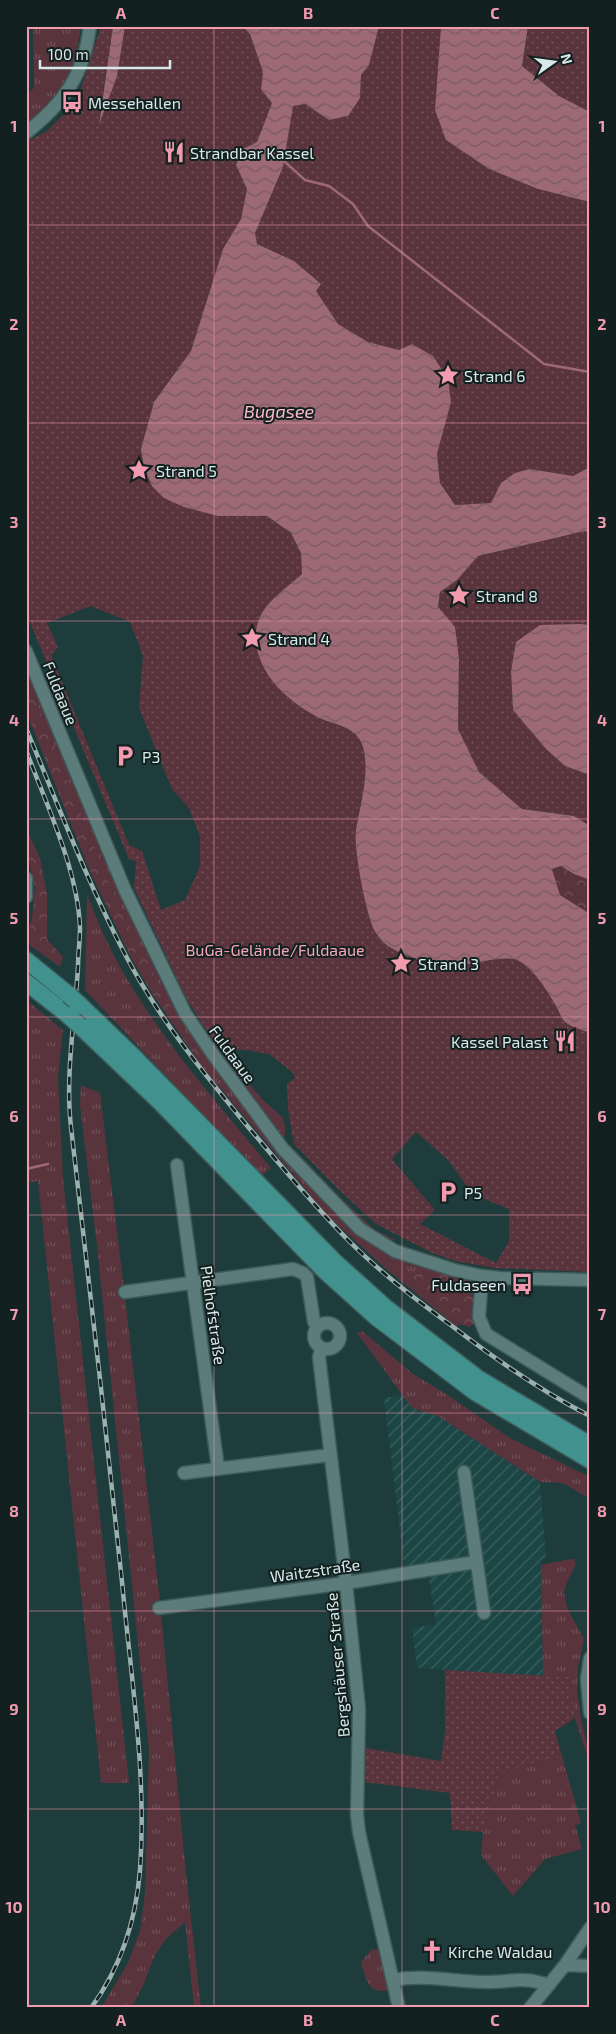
<svg xmlns="http://www.w3.org/2000/svg" width="616" height="2034" font-family="'Exo 2',sans-serif">
<style>
.industrial{fill:url(#industrial-furrows)}
.grass{fill:url(#grass-tufts)}
.forest{fill:url(#forest-crowns)}
.park{fill:url(#park-dots);fill-rule:evenodd}
.water{fill:url(#water-waves)}
.lines{fill:none;stroke-linecap:round;stroke-linejoin:round}
.stream{stroke:#9d6974;stroke-width:2.5}
.minor-casing{stroke:#3e5a59;stroke-width:15}
.major-casing{stroke:#3e5a59;stroke-width:19}
.minor{stroke:#5b7c7a;stroke-width:12}
.major{stroke:#41918e;stroke-width:16}
.rail-casing{stroke:#9bb1b0;stroke-width:4.5}
.rail{stroke:#132020;stroke-width:2.5;stroke-dasharray:8;stroke-linecap:butt}
.major-bridge-casing{stroke:#3e5a59;stroke-width:19;stroke-linecap:butt}
.major-bridge{stroke:#41918e;stroke-width:16}
.grid{fill:none;stroke:#f29aae;stroke-width:1;stroke-opacity:0.55}
.labels{text-anchor:middle;dominant-baseline:central;stroke-width:4;stroke-linejoin:round;paint-order:stroke}
.poi-label{font-size:16px;fill:#d7e9e8;stroke:#132020;text-anchor:start}
.street-label{font-size:16px;fill:#d7e9e8;stroke:#132020}
.park-label{font-size:16px;fill:#f7a6b7;stroke:#132020}
.water-label{font-size:18px;font-style:italic;fill:#febbc9;stroke:#132020}
.neatline{fill:none;stroke:#f29aae;stroke-width:2}
.grid-label{font-size:16px;text-anchor:middle;font-weight:bold;fill:#f29aae}
</style>
<defs>
<pattern id="industrial-furrows" width="10" height="10" patternUnits="userSpaceOnUse" patternTransform="scale(1.25)"><rect width="10" height="10" fill="#1b4645"/><path d="M-1 1l2-2M0 10L10 0M9 11l2-2" fill="none" stroke="#3b6160"/></pattern>
<pattern id="grass-tufts" width="24" height="20" patternUnits="userSpaceOnUse" patternTransform="scale(1.25)"><rect width="24" height="20" fill="#5a343d"/><path d="M3 7l-1-3M5 7V3M7 7l1-3M15 17l-1-3M17 17v-4M19 17l1-3" fill="none" stroke="#715159"/></pattern>
<pattern id="forest-crowns" width="20" height="18" patternUnits="userSpaceOnUse" patternTransform="scale(1.25)"><rect width="20" height="18" fill="#5a343d"/><path d="M2 6a3 3 0 1 1 6 0M12 15a3 3 0 1 1 6 0" fill="none" stroke="#715159"/></pattern>
<pattern id="park-dots" width="8" height="8" patternUnits="userSpaceOnUse" patternTransform="scale(1.25)"><rect width="8" height="8" fill="#5a343d"/><path d="M2 2h.1M6 6h.1" fill="none" stroke="#715159" stroke-width="1.8" stroke-linecap="round"/></pattern>
<pattern id="water-waves" width="16" height="10" patternUnits="userSpaceOnUse" patternTransform="scale(1.25)"><rect width="16" height="10" fill="#9d6974"/><path d="M0 5q4-4 8 0t8 0" fill="none" stroke="#785b62"/></pattern>
</defs>
<rect width="100%" height="100%" fill="#1d3c3b"/>
<path class="industrial" d="M402 1395 438 1416 540 1482 546 1559 541 1560 543 1676 417 1668 412 1628 436 1624 429 1578 406 1581 384 1398Z"/>
<path class="grass" d="M33 26H81C79 38 77 50 74 61 67 85 46 109 26 123V95L34 88Z
M26 664 121 895 156 968 327 1203 429 1268 413 1286 459 1324 457 1327 384 1267 328 1216 200 1064V1055L176 1017 150 970 115 898 26 676Z
M581 885 590 889V902L577 897 572 891 574 888Z
M87 894C93 909 99 925 106 940 147 1024 212 1097 271 1168L261 1176 85 990Z
M26 1000 63 1030 58 1077 63 1178 129 1783H101L38 1181 26 1183Z
M220 1055 226 1057 262 1099 283 1118 285 1125V1135L283 1139Z
M81 1085 100 1093 123 1280 160 1602 186 1873 201 2008H194L185 1922 166 1939 155 1955 143 1986 131 2008H101L128 1963 140 1931 145 1893 149 1750 97 1246 80 1105Z
M290 1145 336 1193 375 1230 396 1240 383 1239 363 1226 290 1147Z
M362 1331 413 1374 449 1396 510 1438 590 1477V1499L563 1483 540 1482 438 1416 412 1408 357 1333Z
M570 1559H574L576 1565 567 1582 564 1592 567 1608 584 1639 578 1667 577 1691 581 1719 590 1757 587 1756 575 1718 569 1677 543 1676 541 1565Z
M562 1756 581 1823 575 1825 582 1849 545 1859 513 1896 481 1855 483 1832 500 1772Z
M378 1949 388 1990C367 1995 366 1978 361 1962L371 1950Z"/>
<path class="forest" d="M26 676 115 898 176 1017 200 1055V1064L153 995 130 956 89 869 26 711Z
M26 828 40 858 47 894V939L63 957 60 967 31 946 26 937 32 918 35 887 26 849Z
M561 866 573 874 590 880V889L581 885 574 888 572 891 577 897 590 902V914L560 895 552 869Z
M429 1268C444 1272 470 1272 472 1291 474 1301 473 1312 475 1323L469 1327 459 1324 413 1286 411 1278 419 1271Z"/>
<path class="park" d="M101 26H113L99 122 117 76 125 26H242L250 34 263 72 261 89 272 103 257 143 241 150 236 165 247 189 241 219 223 249 191 351 154 402 141 449 218 516H267L291 533 301 553 302 574C280 594 254 608 256 642 259 674 286 699 312 714 330 726 359 723 364 751 369 777 360 805 356 830 353 848 366 912 374 930 376 934 380 938 383 942 397 955 439 968 457 966 472 964 504 955 517 960 533 967 548 992 556 1006 559 1011 561 1018 565 1022 571 1027 583 1030 590 1033V1272L495 1268 455 1261 430 1252 376 1224 339 1190 294 1144 288 1110 287 1084 295 1078 293 1073 269 1054 246 1050H230L214 1043 185 996 134 888 136 861 129 859 26 613V276L31 273 26 261V142L47 131 77 101ZM91 606 130 622 143 656 139 708 172 789 189 808 200 837V866L185 900 161 910 142 851 129 845 51 655 58 647 47 623ZM416 1132 448 1160 466 1185 484 1199 509 1209V1241L496 1263 420 1224 435 1210 392 1159Z
M379 26H441L439 58 489 169 538 189 590 202V467L573 476 530 469 501 483 491 503 456 506 440 483 437 454 451 402 399 350 368 342 338 324 316 291 320 284 294 261 257 244 255 233 283 167 293 105 305 104 329 120 360 98 361 75 369 65Z
M528 26H590V112L559 96 522 66Z
M585 531 590 534V625L581 624 516 642 511 671 513 710 546 749 565 766 590 775V826L574 816 522 809 479 772 458 729 459 659 438 608 440 592 457 580 478 556Z
M445 1670 569 1677 575 1718 555 1731 562 1756 500 1772 483 1832 452 1830 450 1793 364 1782 366 1748 441 1761 445 1732Z"/>
<path class="water" d="M113 26H125L117 76 99 125Z
M242 26H379L369 65 361 75 360 98 348 116 329 120 305 104 293 106 283 167 255 233 257 244 294 261 321 284 316 291 338 324 368 342 399 350 412 344 433 356 448 379 451 402 437 454 440 483 455 505 491 503 501 483 515 473 530 469 573 476 590 467V534L585 531 478 556 457 580 440 592 438 607 455 627 459 659 458 729 479 772 522 809 574 816 590 826V880L574 874 561 866 552 869 560 895 590 914V1033C583 1030 571 1027 565 1022 561 1018 559 1011 556 1006 548 992 533 967 517 960 504 955 472 964 457 966 439 968 397 955 383 942 380 938 376 934 374 930 366 913 353 848 356 830 360 805 369 777 364 751 359 723 330 726 312 714 286 699 259 674 256 642 253 608 280 594 302 574L301 553 291 533 267 516H218L184 507 164 498 152 486 144 467 141 449 154 402 191 351 223 249 241 219 247 189 236 165 241 150 257 142 272 103 261 89 263 72 250 34Z
M441 26H528L522 66 559 96 590 112V202L538 189 489 169 446 140 435 110Z
M581 624 590 625V775L565 766 546 749 513 710 511 671 516 642 540 625Z"/>
<g class="lines">
<path class="stream" d="M284 161 305 180 329 186 353 204 368 226 544 364 590 372
M26 1169 48 1164"/>
<g class="minor-casing">
<path id="minor" d="M26 133C64 103 84 75 90 26
M26 651 125 890 185 1013 212 1053 283 1149 360 1229 395 1251 454 1270 482 1276 500 1278 590 1280
M26 878V897
M177 1165 218 1468
M482 1276 479 1317 486 1334 590 1398
M125 1292 293 1269 303 1273 307 1277 314 1322 318 1326
M314 1336a13 13 0 1 1 26 0a13 13 0 1 1-26 0Z
M322 1348 319 1357 346 1583 359 1709 357 1815 359 1832 399 2008
M464 1472 484 1613
M184 1473 330 1455
M159 1608 346 1583 476 1562
M590 1658 587 1679 590 1713
M565 1965 590 1966
M393 1980C425 1974 455 1982 487 1982 512 1982 523 1976 549 1985
M530 2008 565 1965 590 1928"/>
</g>
<g class="major-casing">
<path id="major" d="M26 960 69 995
M26 982 68 1015
M81 1006 132 1055 335 1262 385 1307 479 1379 590 1445
M80 1026 160 1102 325 1271 376 1317 475 1392 590 1460"/>
</g>
<use href="#minor" class="minor"/>
<use href="#major" class="major"/>
<g class="rail-casing">
<path id="rail" d="M26 728C58 805 88 884 127 958 159 1018 201 1070 244 1122 278 1162 312 1204 350 1242 381 1273 416 1300 452 1326 495 1359 541 1391 590 1416
M26 750C46 804 78 870 80 928 80 941 78 954 78 967 75 1019 65 1075 71 1127 89 1279 106 1430 122 1582 131 1678 147 1774 140 1870 136 1921 121 1967 91 2008"/>
</g>
<use href="#rail" class="rail"/>
<g class="major-bridge-casing">
<path id="major-bridge" d="M69 995 81 1006
M68 1015 80 1026"/>
</g>
<use href="#major-bridge" class="major-bridge"/>
</g>
<path class="grid" d="M214 26V2008M402 26V2008M26 225H590M26 423H590M26 621H590M26 819H590M26 1017H590M26 1215H590M26 1413H590M26 1611H590M26 1809H590"/>
<defs>
<g id="bus-bare" transform="scale(1.725)"><path d="M-5-6H5V4H4V6H2V4H-2V6H-4V4H-5ZM-3.5-4V0h7V-4ZM-3.5 1.2v1.5H-2V1.2ZM2 1.2v1.5H3.5V1.2Z" fill="#f29aae" stroke="#132020" stroke-width="2.5" paint-order="stroke"/></g>
<g id="restaurant-bare" transform="scale(1.725)"><path d="M-5-6h1v4h1v-4h1v4h1v-4h1v5L-1.5 .5V6h-2V.5L-5-1ZM5-6V6H3V1.5H1.5Q1.5-4 5-6Z" fill="#f29aae" stroke="#132020" stroke-width="2.5" paint-order="stroke"/></g>
<g id="sight-bare" transform="scale(1.725)"><path d="M0-6L1.8-2.2L6-1.7L2.9 1.2L3.7 5.4L0 3.3L-3.7 5.4L-2.9 1.2L-6-1.7L-1.8-2.2Z" fill="#f29aae" stroke="#132020" stroke-width="2.5" paint-order="stroke"/></g>
<g id="parking-bare" transform="scale(1.725)"><path d="M-3.5-5.5H1a3.5 3.5 0 0 1 0 7H-1V5.5H-3.5ZM-1-3.4V-.6H.8a1.4 1.4 0 0 0 0-2.8Z" fill="#f29aae" stroke="#132020" stroke-width="2.5" paint-order="stroke"/></g>
<g id="church-bare" transform="scale(1.725)"><path d="M-1.2-6h2.4v3.5h3.3v2.4h-3.3V6h-2.4V-.1h-3.3v-2.4h3.3Z" fill="#f29aae" stroke="#132020" stroke-width="2.5" paint-order="stroke"/></g>
</defs>
<g fill-rule="evenodd">
<use href="#bus-bare" x="72" y="102"/>
<use href="#restaurant-bare" x="174" y="152"/>
<use href="#sight-bare" x="448" y="375"/>
<use href="#sight-bare" x="139" y="470"/>
<use href="#sight-bare" x="459" y="595"/>
<use href="#sight-bare" x="252" y="638"/>
<use href="#parking-bare" x="125" y="756"/>
<use href="#sight-bare" x="401" y="963"/>
<use href="#restaurant-bare" x="565" y="1041"/>
<use href="#parking-bare" x="448" y="1192"/>
<use href="#bus-bare" x="522" y="1284"/>
<use href="#church-bare" x="432" y="1951"/>
</g>
<g class="labels">
<g class="poi-label">
<text x="88" y="102">Messehallen</text>
<text x="190" y="152">Strandbar Kassel</text>
<text x="464" y="375">Strand 6</text>
<text x="156" y="470">Strand 5</text>
<text x="476" y="595">Strand 8</text>
<text x="268" y="638">Strand 4</text>
<text x="142" y="756">P3</text>
<text x="418" y="963">Strand 3</text>
<text x="548" y="1041" text-anchor="end">Kassel Palast</text>
<text x="464" y="1192">P5</text>
<text x="506" y="1284" text-anchor="end">Fuldaseen</text>
<text x="448" y="1951">Kirche Waldau</text>
</g>
<g class="street-label">
<text transform="translate(61 693) rotate(68)">Fuldaaue</text>
<text transform="translate(233 1054) rotate(54)">Fuldaaue</text>
<text transform="translate(214 1315) rotate(82)">Pielhofstraße</text>
<text transform="translate(315 1570) rotate(-8)">Waitzstraße</text>
<text transform="translate(337 1665) rotate(-95)">Bergshäuser Straße</text>
</g>
<g class="park-label">
<text x="275" y="949">BuGa-Gelände/Fuldaaue</text>
</g>
<g class="water-label">
<text x="279" y="411">Bugasee</text>
</g>
</g>
<rect width="616" height="2034" fill="none" stroke="#132020" stroke-width="55"/>
<g transform="translate(554 62) rotate(76)" stroke="#132020" stroke-width="4" paint-order="stroke">
<path d="M0-4L9 19L0 12L-9 19Z" fill="#d7e9e8"/>
<text y="-8" font-size="14" font-weight="bold" text-anchor="middle" fill="#d7e9e8">N</text>
</g>
<path d="M40 60v8h130v-8" fill="none" stroke="#d7e9e8" stroke-width="2.5"/>
<text x="48" y="60" font-size="15" fill="#d7e9e8" stroke="#132020" stroke-width="4" paint-order="stroke">100 m</text>
<rect x="28" y="28" width="560" height="1978" class="neatline"/>
<g class="grid-label">
<text x="121" y="19">A</text>
<text x="308" y="19">B</text>
<text x="495" y="19">C</text>
<text x="14" y="132">1</text>
<text x="602" y="132">1</text>
<text x="14" y="330">2</text>
<text x="602" y="330">2</text>
<text x="14" y="528">3</text>
<text x="602" y="528">3</text>
<text x="14" y="726">4</text>
<text x="602" y="726">4</text>
<text x="14" y="924">5</text>
<text x="602" y="924">5</text>
<text x="14" y="1122">6</text>
<text x="602" y="1122">6</text>
<text x="14" y="1320">7</text>
<text x="602" y="1320">7</text>
<text x="14" y="1517">8</text>
<text x="602" y="1517">8</text>
<text x="14" y="1715">9</text>
<text x="602" y="1715">9</text>
<text x="14" y="1913">10</text>
<text x="602" y="1913">10</text>
<text x="121" y="2026">A</text>
<text x="308" y="2026">B</text>
<text x="495" y="2026">C</text>
</g>
</svg>
